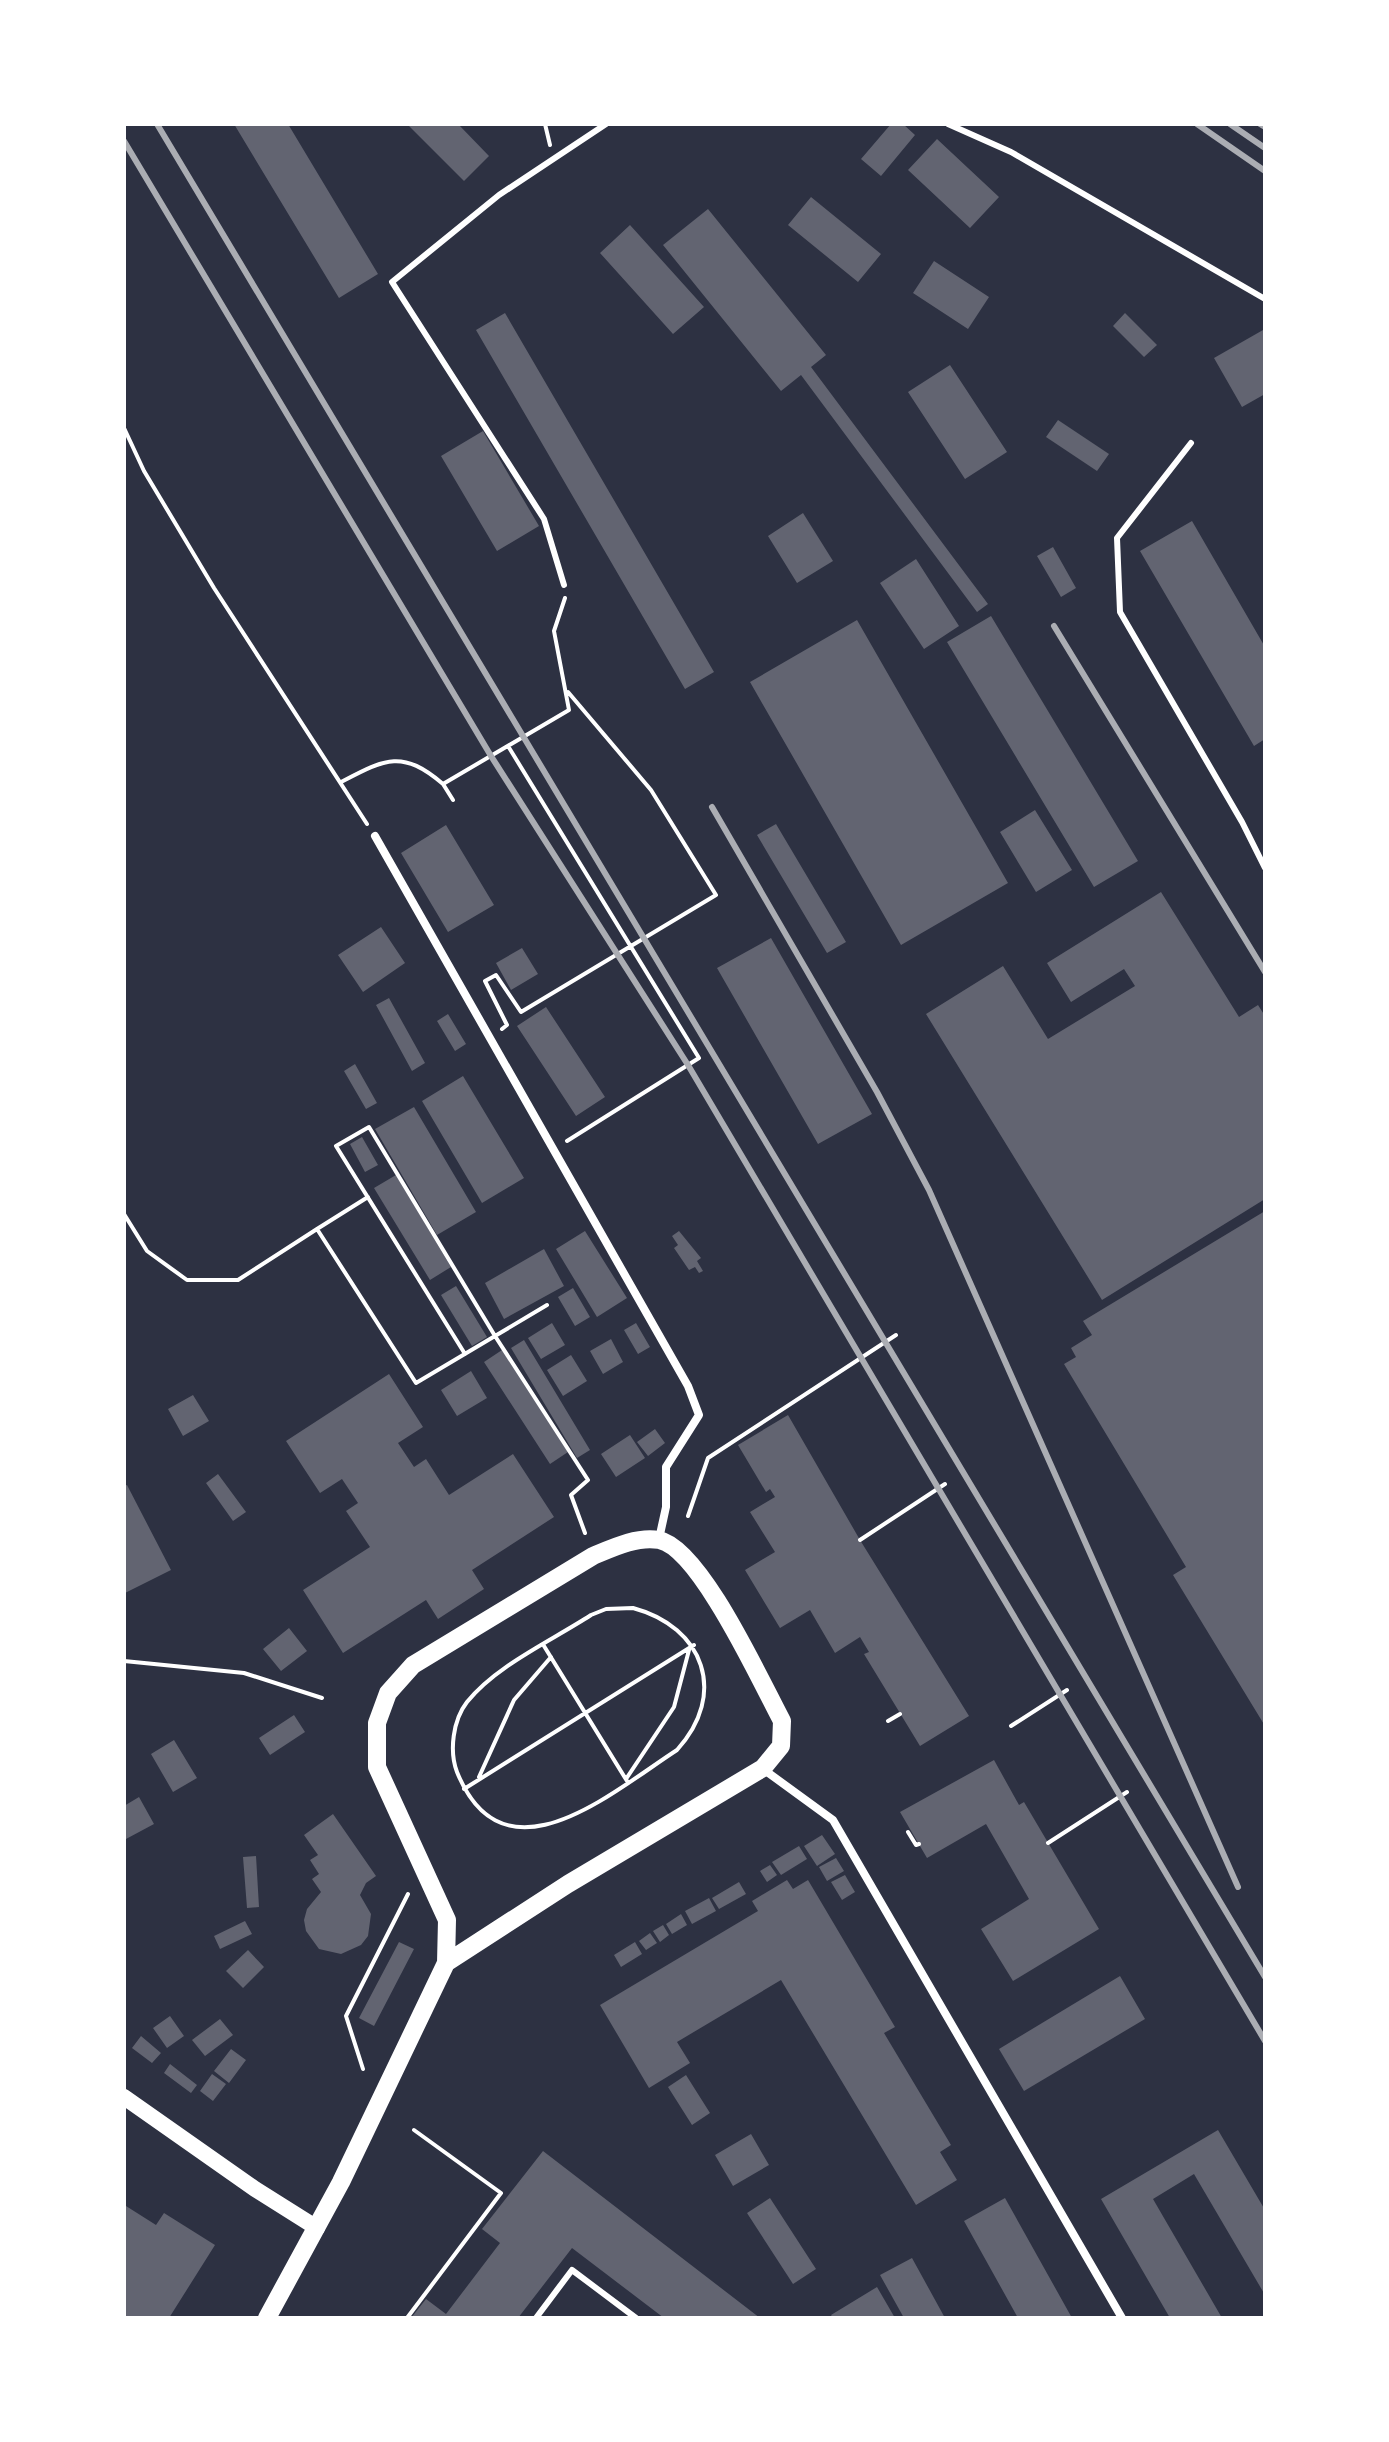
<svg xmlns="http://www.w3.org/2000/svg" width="1389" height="2442" font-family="Montserrat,sans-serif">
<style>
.building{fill:#626471}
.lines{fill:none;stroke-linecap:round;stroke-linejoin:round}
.path{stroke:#fff;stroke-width:4}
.service{stroke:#fff;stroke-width:6}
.minor{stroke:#fff;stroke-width:8}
.secondary{stroke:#fff;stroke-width:16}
.primary{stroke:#fff;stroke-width:18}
.rail{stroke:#abadb3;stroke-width:6}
</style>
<rect width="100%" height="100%" fill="#2d3142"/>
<path class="building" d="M234 124H288L378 274 339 298Z
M407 124H458L489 156 464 181Z
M891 124H903L915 135 881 176 861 159Z
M937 139 999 197 970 228 908 170Z
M811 197 881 254 858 282 788 225Z
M708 209 826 355 811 367 988 604 977 612 801 375 781 391 663 245Z
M630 225 704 307 673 334 600 253Z
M934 261 989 297 968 329 913 293Z
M505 313 714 672 685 689 476 330Z
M1125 313 1157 345 1144 357 1113 326Z
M1263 330 1265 394 1242 407 1214 358Z
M950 365 1007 452 965 479 908 392Z
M1058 420 1109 454 1097 471 1046 437Z
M483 431 539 526 497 551 441 456Z
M803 513 833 561 797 583 768 536Z
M1192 521 1265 647V739L1254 746 1140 551Z
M1053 547 1076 588 1061 597 1037 556Z
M916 559 959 626 924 649 880 583Z
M991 616 1138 861 1094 887 947 642Z
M857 620 1008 883 901 945 750 682Z
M1035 810 1072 870 1036 892 1000 832Z
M776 824 846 942 827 953 757 835Z
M446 825 494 905 448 932 401 853Z
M1161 892 1239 1017 1258 1005 1265 1016V1199L1102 1300 926 1014 1003 966 1048 1039 1135 986 1124 969 1071 1002 1047 963Z
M381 927 405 963 363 992 338 955Z
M771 938 872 1114 818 1144 717 968Z
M522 948 538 974 511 990 496 963Z
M389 998 425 1063 412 1071 376 1005Z
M546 1007 605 1097 576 1116 517 1026Z
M448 1014 466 1044 455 1051 437 1021Z
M355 1064 377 1103 366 1109 344 1071Z
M463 1076 524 1178 482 1203 422 1101Z
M414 1107 476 1212 437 1235 375 1129Z
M362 1137 378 1165 365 1172 350 1144Z
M396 1175 451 1267 430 1280 374 1188Z
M1265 1211V1726L1173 1575 1186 1567 1064 1364 1076 1357 1071 1348 1092 1335 1083 1321Z
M585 1231 627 1298 597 1317 556 1249Z
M679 1231 701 1258 697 1261 703 1271 699 1273 695 1267 689 1270 674 1248 678 1245 672 1236Z
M544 1249 564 1286 504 1319 485 1283Z
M456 1286 487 1337 472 1346 441 1295Z
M573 1288 590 1317 575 1326 558 1297Z
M552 1323 565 1345 541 1359 528 1338Z
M636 1323 650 1347 638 1354 624 1330Z
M611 1339 623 1362 603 1374 590 1351Z
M524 1340 590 1450 577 1458 511 1348Z
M502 1350 568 1452 550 1464 484 1362Z
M571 1355 587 1381 563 1396 547 1370Z
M471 1371 487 1398 457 1416 441 1390Z
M389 1374 423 1427 398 1443 414 1467 426 1459 449 1495 513 1454 554 1517 472 1570 484 1589 438 1619 426 1600 343 1653 303 1590 370 1547 346 1511 358 1503 342 1479 320 1493 286 1441Z
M193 1395 209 1421 183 1436 168 1409Z
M788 1415 860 1540 969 1716 920 1746 864 1654 869 1652 860 1637 835 1653 810 1610 780 1628 745 1570 775 1552 750 1512 775 1497 770 1489 766 1492 738 1445Z
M655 1429 665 1443 648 1456 637 1442Z
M630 1435 645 1458 616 1477 601 1454Z
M218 1474 246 1512 233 1521 206 1483Z
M127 1485 171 1570 125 1593 124 1486Z
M289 1628 307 1651 281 1671 263 1649Z
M294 1715 305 1732 270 1755 259 1738Z
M174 1740 197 1778 173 1792 151 1754Z
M994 1760 1019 1805 1024 1802 1099 1929 1013 1981 981 1929 1029 1899 986 1824 927 1858 900 1812Z
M139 1797 154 1824 126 1839 124 1806Z
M333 1814 376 1876 366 1883 360 1895 371 1914 368 1936 361 1945 341 1954 319 1949 306 1931 304 1920 307 1909 321 1892 312 1879 319 1874 310 1860 318 1855 304 1835Z
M822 1835 835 1854 817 1866 804 1846Z
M799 1846 807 1859 781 1875 772 1862Z
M256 1856 259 1907 247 1908 243 1857Z
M836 1858 844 1871 827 1881 819 1867Z
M770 1865 777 1875 767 1882 760 1871Z
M845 1875 855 1892 842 1900 831 1882Z
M787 1880 793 1889 808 1880 895 2027 884 2033 951 2145 940 2152 957 2180 916 2205 781 1980 677 2042 690 2063 649 2088 600 2005 758 1911 752 1901Z
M739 1882 746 1894 719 1909 712 1898Z
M709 1898 716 1911 692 1924 685 1911Z
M681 1914 687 1925 672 1934 666 1924Z
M245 1921 252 1934 220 1949 214 1936Z
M663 1925 669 1935 660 1942 653 1931Z
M650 1933 657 1943 646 1950 639 1941Z
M399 1942 414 1949 374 2026 359 2018Z
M635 1942 642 1954 621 1967 614 1955Z
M248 1950 264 1967 243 1988 226 1971Z
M1120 1976 1145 2019 1024 2091 999 2049Z
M170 2016 184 2036 167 2048 153 2028Z
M220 2019 233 2035 205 2056 192 2040Z
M141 2036 161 2053 152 2063 132 2048Z
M231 2049 246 2060 229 2083 214 2071Z
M170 2064 197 2085 191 2093 164 2073Z
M212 2074 226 2084 213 2101 200 2091Z
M686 2075 710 2113 692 2125 668 2087Z
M1218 2130 1265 2210V2295L1194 2174 1153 2199 1222 2318H1170L1101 2199Z
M751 2134 769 2165 733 2186 715 2155Z
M543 2151 760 2318H664L572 2248 518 2318H411L426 2299 446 2314 500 2243 482 2229Z
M770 2198 816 2269 793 2284 747 2213Z
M1005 2198 1072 2318H1018L964 2221Z
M126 2206 156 2225 164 2213 215 2245 169 2318H124Z
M912 2258 945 2318H904L880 2275Z
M877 2287 895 2318H833L831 2315Z"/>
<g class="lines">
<path class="path" d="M545 124 550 145
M124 428 144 471 214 588 367 824
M508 746 699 1058 567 1141
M341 782C385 759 402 749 443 784
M453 800 443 784 569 710 554 631 565 598
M502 1029 507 1025 485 981 496 975 521 1012 716 895 651 790 568 692
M124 1214 147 1251 187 1280H238L317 1229 416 1383 495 1336 588 1480 571 1495 585 1533
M317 1229 368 1197
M465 1354 336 1146 369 1127 495 1336 547 1305
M688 1516 708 1458 896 1335
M860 1540 945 1484
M633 1608C704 1627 728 1694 677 1750 612 1792 504 1888 457 1772 449 1751 453 1720 467 1702 497 1665 551 1641 591 1615L606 1609Z
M544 1646 627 1781
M124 1661 244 1673 322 1698
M888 1721 900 1714
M1011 1726 1067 1690
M479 1777 514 1700 551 1657
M626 1779 674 1707 689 1650
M464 1789 694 1645
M908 1832 916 1845 919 1844
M1048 1843 1127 1792
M363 2069 346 2016 408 1894
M407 2318 501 2193 414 2130"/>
<path class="service" d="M948 124 1011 152 1265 299
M1191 443 1117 538 1120 612 1242 822 1265 868
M564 585 544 519 392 282 499 195 606 124
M536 2318 572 2270 636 2318"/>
<path class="minor" d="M375 836 688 1386 699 1415 666 1467V1507L659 1539
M763 1769 833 1820 1122 2318"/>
<path class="secondary" d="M124 2097 255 2189 317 2228"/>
<path class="primary" d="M267 2318 341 2182 446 1963 447 1920 377 1767V1723L388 1693 413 1665 593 1556C612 1548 637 1536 659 1540 700 1548 761 1682 782 1721L781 1746 763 1768 568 1884 446 1963"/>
<path class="rail" d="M157 124 1265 1977
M1197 124 1265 171
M1230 124 1265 148
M1260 124 1265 127
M124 141 491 756 688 1065 1265 2041
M1054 626 1265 972
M712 807 877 1092 929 1190 1238 1887"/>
</g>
<rect width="1389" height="2442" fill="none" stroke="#ffffff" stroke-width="252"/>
</svg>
